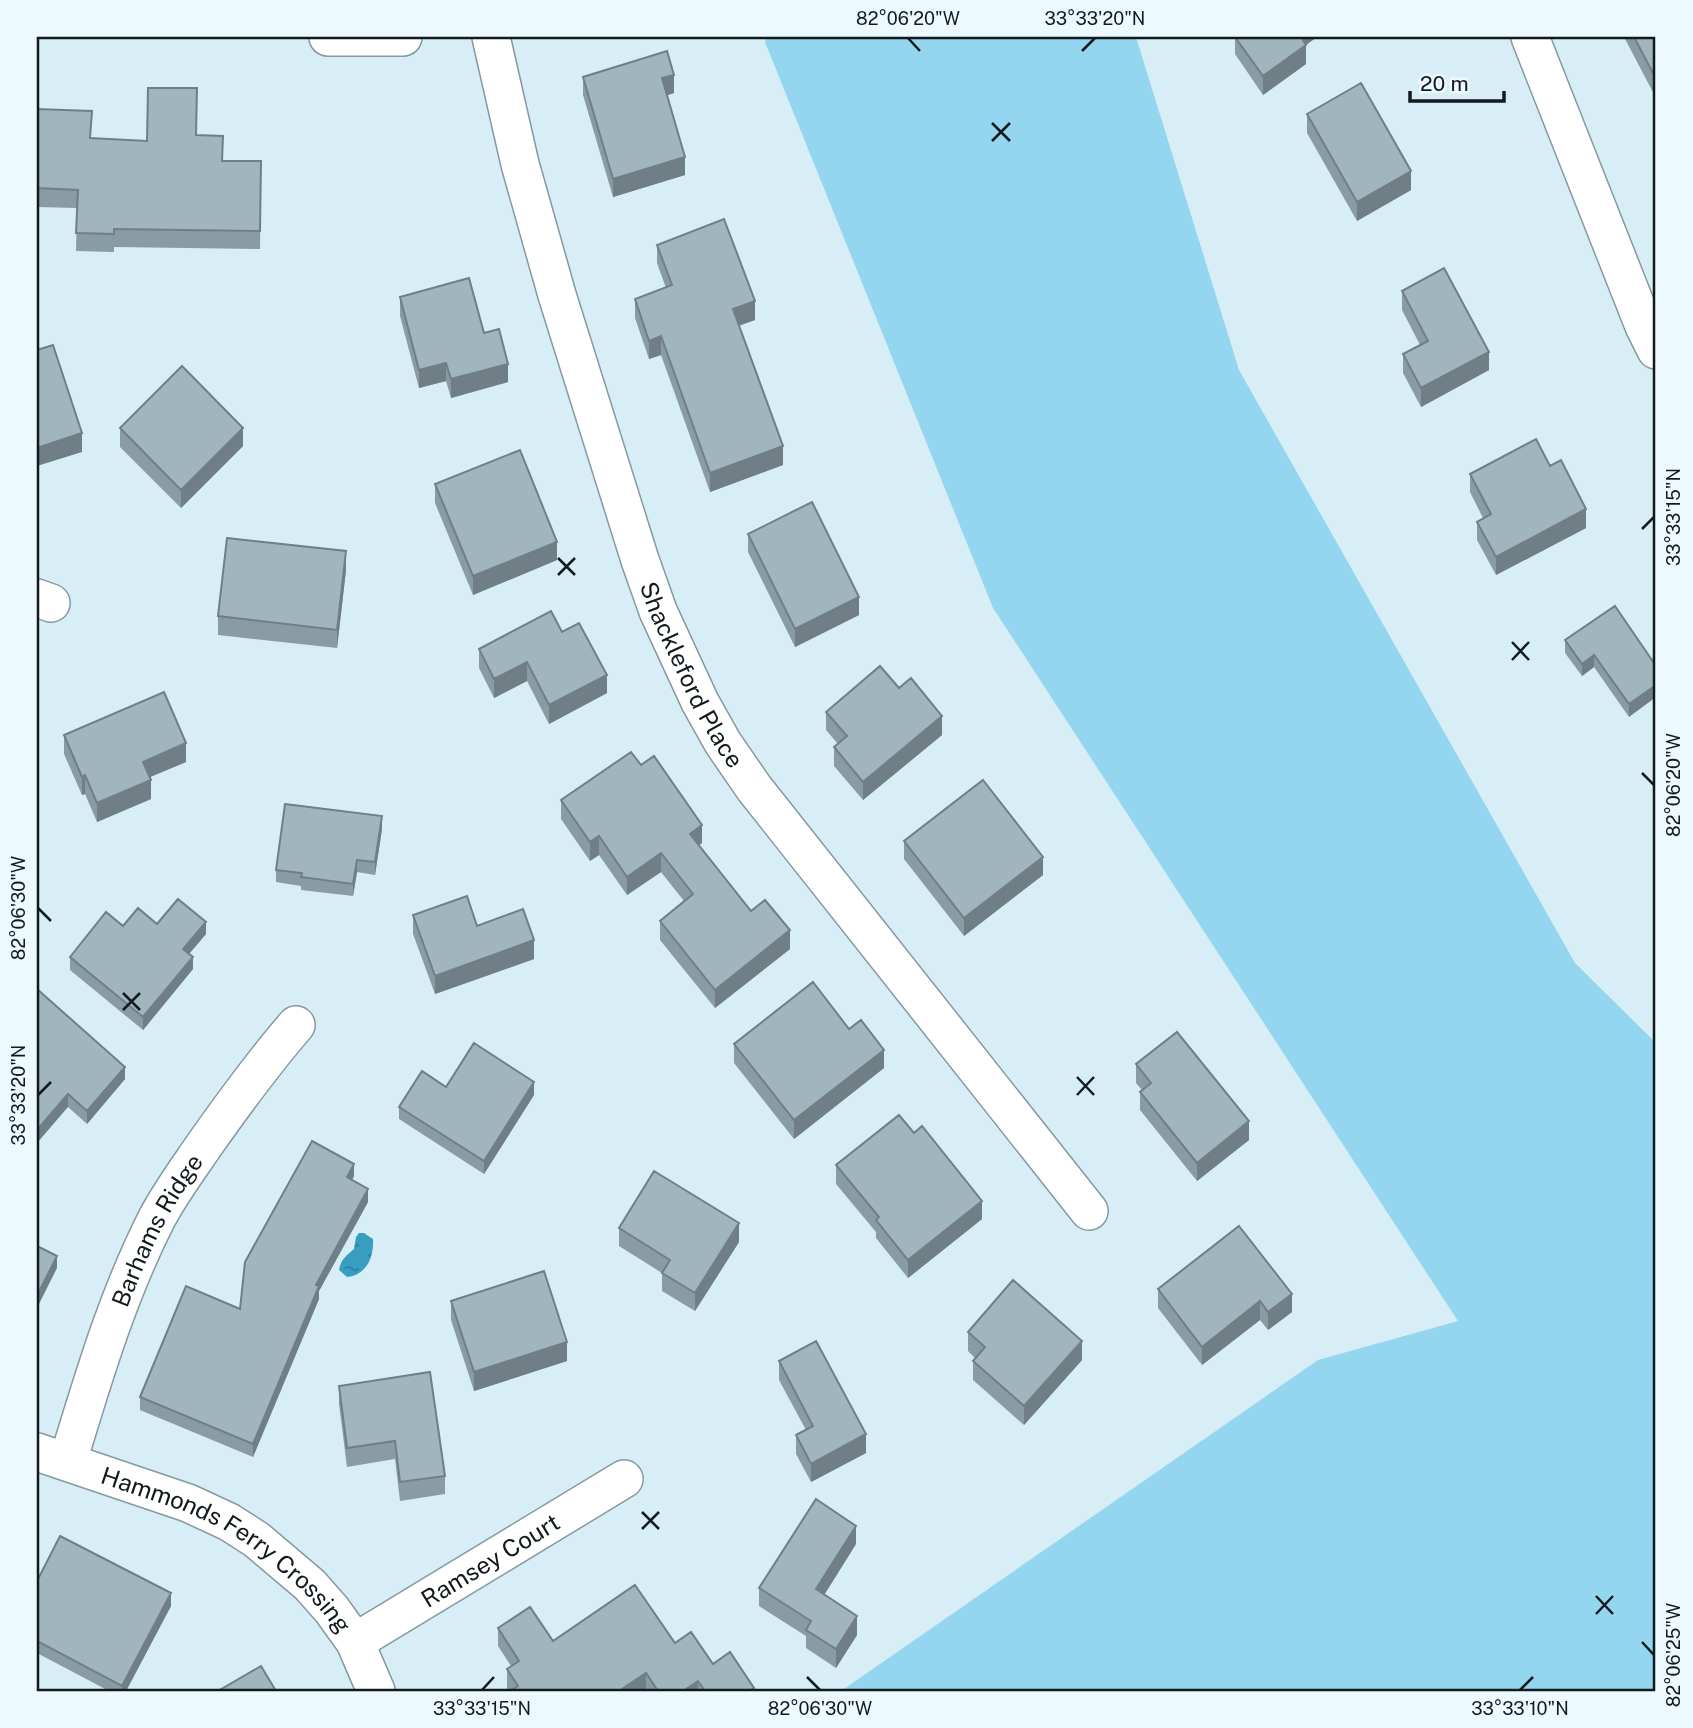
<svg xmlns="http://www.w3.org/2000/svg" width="1693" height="1728" font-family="'Public Sans',sans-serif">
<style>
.grass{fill:#94d6ef}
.water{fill:url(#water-ripples)}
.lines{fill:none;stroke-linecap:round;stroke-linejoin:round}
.minor-casing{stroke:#8599a2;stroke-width:40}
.minor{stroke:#fff;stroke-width:37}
.wall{fill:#8a9ca3}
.shaded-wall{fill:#707f85}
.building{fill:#a0b5be;stroke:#707f85;stroke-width:2}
.ticks{fill:none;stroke:#121a1d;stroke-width:2.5}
.labels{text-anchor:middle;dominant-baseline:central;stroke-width:6;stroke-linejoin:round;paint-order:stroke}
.street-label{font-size:24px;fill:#121a1d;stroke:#ecf9ff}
.neatline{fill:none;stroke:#121a1d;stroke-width:2.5}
.ticks-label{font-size:18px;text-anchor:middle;fill:#121a1d}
</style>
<defs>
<pattern id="water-ripples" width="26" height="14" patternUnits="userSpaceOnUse" patternTransform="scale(1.75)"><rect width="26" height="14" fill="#379ec1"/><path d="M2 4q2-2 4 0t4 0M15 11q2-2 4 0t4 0" fill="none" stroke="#2d809c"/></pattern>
</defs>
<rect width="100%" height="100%" fill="#d8eef7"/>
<path class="grass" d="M766 37H1136L1239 370 1575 963 1656 1043V1691H841L1318 1360 1458 1321 993 608 765 42Z"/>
<path class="water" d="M359 1233H364L373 1239C374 1257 367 1275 347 1277L339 1270C341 1259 346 1256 354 1249L356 1237Z"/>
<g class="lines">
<g class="minor-casing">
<g id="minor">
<path d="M328 37H403"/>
<path id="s1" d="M491 37 520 164 557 295 640 560 658 611 700 702 723 743 754 788 1089 1211"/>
<path d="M1530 37 1644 326 1656 350"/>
<path d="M37 598 51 603"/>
<path id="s2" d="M37 1452 188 1503 229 1522 257 1540 310 1585 332 1610 355 1642 376 1691"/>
<path id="s3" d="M68 1461C93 1379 117 1297 156 1220 170 1193 188 1169 205 1144 234 1103 263 1063 296 1025"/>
<path id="s4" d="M355 1642 624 1479"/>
</g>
</g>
<use href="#minor" class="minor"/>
</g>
<path class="wall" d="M1235 37H1317L1306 45V64L1263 95 1235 54Z
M1624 37H1656V98Z
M583 77 674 93 667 95 685 175 613 197 583 95Z
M37 109 91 138 147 141 197 135 223 161H261L260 249 114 247V252L76 251 77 208 37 207Z
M1307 114 1411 190 1357 221 1307 133Z
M657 245 755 320 739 325 783 465 710 492 661 355 649 359 635 318V299L666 288 657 263Z
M1402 291 1489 370 1421 407 1403 373V354L1420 345 1402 310Z
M400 297 484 333 508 382 451 398 446 381 419 388 400 316Z
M120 428 243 446 181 508 120 447Z
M1550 466 1586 528 1496 575 1477 540V522L1483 518 1470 492V474Z
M435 484 557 560 473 595 435 503Z
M748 534 859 615 795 647 748 552Z
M346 570 337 648 218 635V616Z
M562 632 607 693 549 724 527 681 494 698 479 668V649Z
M1565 640 1656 666 1629 717 1594 667 1582 676 1565 653Z
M899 688 942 735 863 800 834 766V747L838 744 826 730V712Z
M64 735 186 762 150 777 151 799 97 822 85 794 82 795 64 754Z
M561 800 702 843 699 845 751 911 790 949 715 1008 660 940V921L684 901 661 872 627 895 599 855 590 861 561 819Z
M382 829 375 875 357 872 353 896 301 890V886L276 882V870Z
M904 841 1043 875 964 936 904 859Z
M413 915 477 926 534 959 435 994 413 934Z
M157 924 206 934 189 954 193 969 143 1030 70 970V957L123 926Z
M37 989 125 1079 87 1124 68 1107Z
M849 1029 884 1068 794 1139 734 1063V1044Z
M1136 1064 1249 1140 1197 1181 1140 1110V1092L1142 1090 1136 1083Z
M446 1087 534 1095 484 1174 399 1119V1107Z
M836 1165 982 1219 908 1278 876 1238V1232L836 1184Z
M354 1176 352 1180 368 1202 319 1291V1299L253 1457 140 1410V1397L240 1309Z
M619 1228 739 1242 695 1311 662 1291V1273L619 1246Z
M1158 1289 1292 1294V1312L1268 1330 1260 1320 1202 1365 1158 1308Z
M451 1301 567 1361 474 1391 451 1320Z
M968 1332 1082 1360 1024 1425 973 1380V1361L975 1358 968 1351Z
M779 1361 866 1453 811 1482 796 1454V1435L806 1430 779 1380Z
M339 1386 445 1476V1494L400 1501 395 1459 347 1467 339 1404Z
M856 1544 824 1595 857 1635 836 1668 806 1648V1636L759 1606V1588Z
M37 1581 171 1606 126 1691H109L37 1653Z
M498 1628 553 1641 675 1643 713 1664 754 1691H509L507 1688V1669L511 1666 498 1646Z"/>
<path class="shaded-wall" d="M1297 37H1317L1297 51Z
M1306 45V64L1263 95V76Z
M674 75V93L662 97V78Z
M685 157V175L613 197V179Z
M1411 171V190L1357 221V202Z
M755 301V320L733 328V309Z
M661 336V355L649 359V341Z
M1489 352V370L1421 407V388Z
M446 363V381L419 388V370Z
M508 364V382L451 398V379Z
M243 428V446L181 508V490Z
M82 433V452L37 466V448Z
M783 446V465L710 492V473Z
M1586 509V528L1496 575V557Z
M557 542V560L473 595V576Z
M346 551V570L337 648V630Z
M859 597V615L795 647V629Z
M1594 655V667L1582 676V664Z
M527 662V681L494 698V679Z
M607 675V693L549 724V705Z
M1656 685V697L1629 717V704Z
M942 716V735L863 800V782Z
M186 743V762L143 780V762Z
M85 775V794L82 795V777Z
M151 780V799L97 822V803Z
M382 816V829L375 875V862Z
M702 825V843L690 852V834Z
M599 836V855L590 861V842Z
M661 853V872L627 895V877Z
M1043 857V875L964 936V918Z
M357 860V872L353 896V884Z
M206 922V934L183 961V949Z
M790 930V949L715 1008V990Z
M534 940V959L435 994V976Z
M193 957V969L143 1030V1017Z
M884 1050V1068L794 1139V1120Z
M125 1067V1079L87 1124V1111Z
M534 1082V1095L484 1174V1161Z
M68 1094V1107L37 1143V1130Z
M1249 1121V1140L1197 1181V1163Z
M354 1164V1176L347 1189V1177Z
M368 1189V1202L319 1291V1299L253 1457V1444L316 1285Z
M982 1201V1219L908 1278V1260Z
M739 1223V1242L695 1311V1293Z
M57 1256V1268L37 1308V1296Z
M1292 1294V1312L1268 1330V1312Z
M1260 1301V1320L1202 1365V1347Z
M1082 1341V1360L1024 1425V1406Z
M567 1342V1361L474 1391V1372Z
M866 1434V1453L811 1482V1464Z
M856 1526V1544L816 1608V1589Z
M171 1593V1606L126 1691H122V1686Z
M857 1616V1635L836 1668V1649Z
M646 1673V1691H619Z
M698 1681V1691H683Z"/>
<path class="building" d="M1235 37H1301L1306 45 1263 76Z
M1634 37H1656V79Z
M667 51 674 75 662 78 685 157 613 179 583 77Z
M1361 83 1411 171 1357 202 1307 114Z
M148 88H197L196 135 223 136 222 161H261L260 231 114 229V234L76 233 78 190 37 188V109L92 111 90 138 147 141Z
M724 219 755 301 733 309 783 446 710 473 661 336 649 341 635 299 672 285 657 245Z
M1444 268 1489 352 1421 388 1403 354 1428 341 1402 291Z
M469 278 484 333 499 329 508 364 451 379 446 363 419 370 400 297Z
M53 345 82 433 37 448V350Z
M182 366 243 428 181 490 120 428Z
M1536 439 1550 466 1561 460 1586 509 1496 557 1477 522 1491 514 1470 474Z
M520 450 557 542 473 576 435 484Z
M812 502 859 597 795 629 748 534Z
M227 538 346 551 337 630 218 616Z
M1615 606 1656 666V685L1629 704 1594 655 1582 664 1565 640Z
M551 611 562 632 579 623 607 675 549 705 527 662 494 679 479 649Z
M880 666 899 688 911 678 942 716 863 782 834 747 847 736 826 712Z
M164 692 186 743 143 762 151 780 97 803 85 775 82 777 64 735Z
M631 752 641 765 654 756 702 825 690 834 751 911 765 900 790 930 715 990 660 921 693 894 661 853 627 877 599 836 590 842 561 800Z
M983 780 1043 857 964 918 904 841Z
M285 804 382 816 375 862 357 860 353 884 301 877 302 873 276 870Z
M467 896 477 926 523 909 534 940 435 976 413 915Z
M178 899 206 922 183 949 193 957 143 1017 70 957 106 912 123 926 138 908 157 924Z
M813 982 849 1029 861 1020 884 1050 794 1120 734 1044Z
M37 989 125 1067 87 1111 68 1094 37 1130Z
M1177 1032 1249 1121 1197 1163 1140 1092 1151 1083 1136 1064Z
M474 1043 534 1082 484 1161 399 1107 422 1071 446 1087Z
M899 1115 914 1133 922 1126 982 1201 908 1260 876 1220 879 1217 836 1165Z
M312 1141 354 1164 347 1177 368 1189 316 1285 319 1286 253 1444 140 1397 186 1286 240 1309 245 1262Z
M654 1171 739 1223 695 1293 662 1273 670 1260 619 1228Z
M1239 1226 1292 1294 1268 1312 1260 1301 1202 1347 1158 1289Z
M37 1246 57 1256 37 1296Z
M544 1271 567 1342 474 1372 451 1301Z
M1013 1280 1082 1341 1024 1406 973 1361 985 1347 968 1332Z
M816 1341 866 1434 811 1464 796 1435 813 1426 779 1361Z
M430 1372 445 1476 400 1482 395 1441 347 1448 339 1386Z
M816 1499 856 1526 816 1589 857 1616 836 1649 806 1630 811 1621 759 1588Z
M60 1536 171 1593 122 1686 37 1641V1581Z
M635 1585 675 1643 691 1632 713 1664 730 1652 754 1688 749 1691H705L698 1681 683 1691H658L646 1673 619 1691H511L518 1686 507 1669 519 1661 498 1628 530 1607 553 1641Z
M261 1666 276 1691H218Z"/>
<path class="ticks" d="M908 38 920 51M1082 51 1095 38M992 123 1010 141M992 141 1010 123M1642 529 1654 517M558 558 575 575M558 575 575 558M1512 642 1529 660M1512 660 1529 642M1642 773 1654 785M38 908 51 921M123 993 140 1010M123 1010 140 993M1077 1077 1094 1095M38 1095 51 1082M1077 1095 1094 1077M642 1512 659 1529M642 1529 659 1512M1596 1596 1613 1614M1596 1614 1613 1596M1642 1642 1654 1655M807 1677 820 1690M482 1690 494 1677M1520 1690 1533 1677"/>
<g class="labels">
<g class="street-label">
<text stroke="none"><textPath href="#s1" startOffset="670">Shackleford Place</textPath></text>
<text stroke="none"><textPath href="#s3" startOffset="248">Barhams Ridge</textPath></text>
<text stroke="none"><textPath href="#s2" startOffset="217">Hammonds Ferry Crossing</textPath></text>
<text stroke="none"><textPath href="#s4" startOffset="158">Ramsey Court</textPath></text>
</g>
</g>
<rect width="1693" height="1728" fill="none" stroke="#ecf9ff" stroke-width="77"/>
<path d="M1410 91v10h94v-10" fill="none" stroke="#121a1d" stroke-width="3.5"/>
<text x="1420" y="91" font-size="21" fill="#121a1d" stroke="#ecf9ff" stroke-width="5" paint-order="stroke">20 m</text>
<rect x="38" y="38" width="1616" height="1652" class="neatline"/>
<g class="ticks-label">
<text x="908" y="25">82°06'20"W</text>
<text x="1095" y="25">33°33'20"N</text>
<text transform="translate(1674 517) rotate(-90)" y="6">33°33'15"N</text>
<text transform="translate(1674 785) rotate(-90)" y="6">82°06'20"W</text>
<text transform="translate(19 908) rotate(-90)" y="6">82°06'30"W</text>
<text transform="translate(19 1095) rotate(-90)" y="6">33°33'20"N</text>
<text transform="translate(1674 1655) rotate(-90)" y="6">82°06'25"W</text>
<text x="482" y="1715">33°33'15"N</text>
<text x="820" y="1715">82°06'30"W</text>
<text x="1520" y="1715">33°33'10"N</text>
</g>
</svg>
